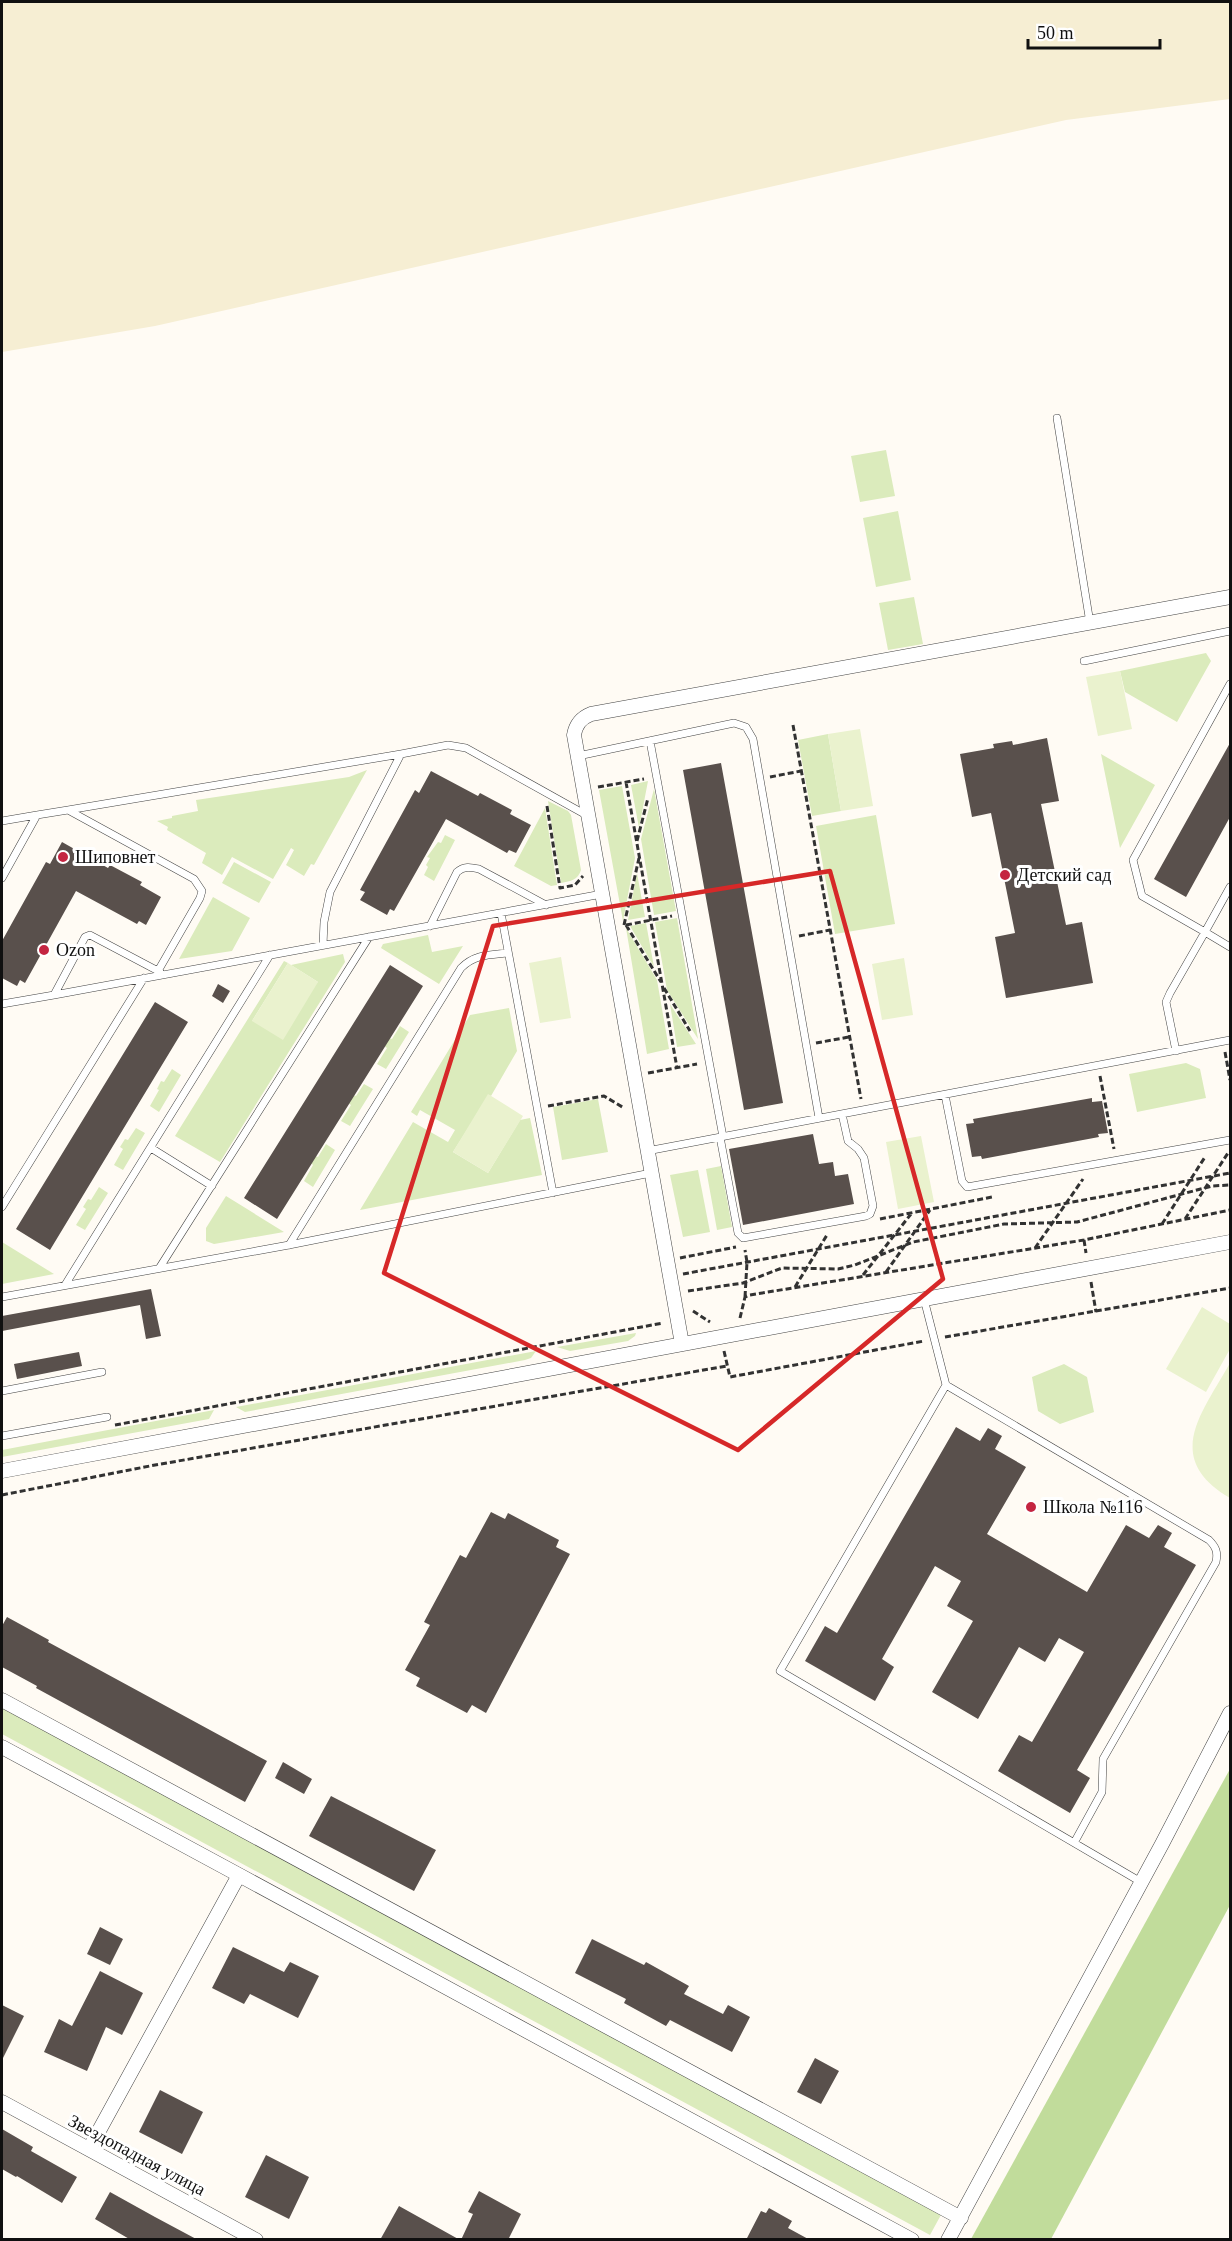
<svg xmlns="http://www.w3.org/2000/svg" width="1232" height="2241" font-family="Georgia,serif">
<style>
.farmland{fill:#f6eed3}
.green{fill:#dbebbc}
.forest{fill:#c1dc9b}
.pitch{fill:#eaf2ce}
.building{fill:#59504c}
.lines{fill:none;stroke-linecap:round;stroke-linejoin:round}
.service-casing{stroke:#434343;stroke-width:8}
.minor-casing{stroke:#434343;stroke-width:15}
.path{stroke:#323232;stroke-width:3;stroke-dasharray:6 3;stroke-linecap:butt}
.service{stroke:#fff;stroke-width:7}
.minor{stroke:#fff;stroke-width:14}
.marked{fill:none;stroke:#d62828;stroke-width:4.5;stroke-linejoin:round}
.poi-dot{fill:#c42541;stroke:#fff;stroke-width:2}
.labels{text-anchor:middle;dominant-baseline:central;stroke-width:6;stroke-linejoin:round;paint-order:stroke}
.poi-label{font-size:18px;fill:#101010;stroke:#fff;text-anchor:start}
.street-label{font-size:18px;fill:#101010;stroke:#fff}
</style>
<rect width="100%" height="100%" fill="#fffbf4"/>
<path class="farmland" d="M2 2H1230V99L1066 120 155 326 2 352Z"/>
<path class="green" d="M886 450 895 496 860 502 851 456Z
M898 511 911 580 876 587 863 518Z
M914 597 923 644 888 650 879 603Z
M1206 653 1211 661 1177 722 1125 692 1120 671Z
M828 734 841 811 812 816 798 740Z
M1101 754 1155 785 1120 848Z
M367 770 314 865 311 864 304 876 286 865 294 850 291 848 273 879 232 857 222 875 202 863 206 853 167 830 168 827 157 821 172 818V816L198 811 196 800 349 777Z
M648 781 639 828 631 785Z
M622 786 635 858 623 921 599 790Z
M654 789 676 911 654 915 641 839Z
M548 801 568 811 571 815 581 870C578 880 571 881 561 883Z
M545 808 557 885 551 886 514 866Z
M876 815 895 924 835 934 816 826Z
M445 835 455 840 434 881 424 875 428 867 426 865 430 858 427 857 438 842 441 843Z
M234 862 271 882 259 903 222 883Z
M637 873 645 917 628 920Z
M213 897 250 918 232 951 179 959Z
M677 918 698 1039 667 990 655 922Z
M646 923 654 967 630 926Z
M626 928 657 980 669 1049 647 1054Z
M428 935 432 952 463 946 439 984 381 948 383 944Z
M343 954 345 962 220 1162 175 1136 284 961 288 963 252 1021 318 982 291 965Z
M670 1004 696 1044 677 1047Z
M509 1008 517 1051 491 1096 489 1095 453 1152 488 1173 520 1120 530 1118 542 1175 360 1210 413 1122 448 1142 455 1130 420 1110 417 1116 411 1112 470 1015Z
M400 1026 409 1032 386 1069 377 1064 387 1048 384 1046 389 1038 392 1039Z
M1186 1063 1200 1069 1206 1098 1137 1112 1129 1074Z
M172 1069 181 1075 159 1112 150 1106 159 1090 157 1089 161 1081 164 1082Z
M364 1084 373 1089 350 1126 341 1121 351 1105 348 1103 353 1095 356 1096Z
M598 1099 608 1152 562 1160 553 1107Z
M136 1128 145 1133 123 1170 114 1165 123 1149 120 1147 125 1139 128 1140Z
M326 1144 335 1150 313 1187 304 1181 313 1165 311 1163 315 1156 318 1157Z
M721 1166 732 1227 717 1230 706 1169Z
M698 1170 710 1232 683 1237 670 1175Z
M99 1187 108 1193 85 1230 76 1225 86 1209 83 1207 88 1199 91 1200Z
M226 1196 284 1232 214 1244 206 1241V1228Z
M2 1242 54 1274 2 1284Z
M636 1333 635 1336 628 1341 570 1351 557 1347Z
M536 1351 531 1358 525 1360 245 1412 236 1407Z
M1064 1364 1087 1377 1094 1412 1060 1424 1038 1411 1032 1377Z
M214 1410 209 1419 2 1457V1450Z
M2 1707 942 2213 930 2235 2 1734Z"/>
<path class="forest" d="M1230 1769V1905L1051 2239H971Z"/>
<path class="pitch" d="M1120 671 1132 729 1098 736 1086 677Z
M860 729 873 806 841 811 828 734Z
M561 957 571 1018 540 1023 529 963Z
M904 958 913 1015 882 1020 872 964Z
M288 963 318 982 283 1040 252 1021Z
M488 1094 523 1116 488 1173 453 1152Z
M921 1136 934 1202 898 1209 886 1142Z
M1202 1307 1230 1324V1349L1206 1392 1166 1369Z
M1230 1363V1498C1162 1458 1202 1413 1230 1363Z"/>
<path class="building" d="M1047 738 1059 801 1041 804 1066 925 1082 922 1093 983 1006 998 995 937 1015 933 991 813 972 817 960 754 994 748 993 744 1012 741 1013 745Z
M1230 743V817L1186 897 1154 879Z
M721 763 783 1103 744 1110 683 770Z
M431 771 478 796 480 793 512 810 510 814 531 825 516 853 509 850 507 853 446 819 394 911 390 909 387 915 360 900 365 892 360 890 415 790 419 793Z
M62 842 108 868 110 865 142 882 140 885 161 897 146 925 139 921 137 924 76 891 25 983 20 980 17 986 2 978V941L46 862 50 864Z
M390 965 423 986 277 1219 244 1198Z
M218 984 230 991 223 1003 212 996Z
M155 1002 188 1022 50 1250 16 1229Z
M1092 1098V1102L1102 1101 1108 1133 1098 1134 1099 1137 982 1159 981 1156 972 1157 966 1124 974 1123 973 1119Z
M813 1134 819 1164 833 1162 835 1176 848 1174 854 1204 743 1225 729 1149Z
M151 1289 161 1336 146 1339 140 1305 2 1331V1316Z
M79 1352 82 1366 17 1379 14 1364Z
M956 1427 980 1441 988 1428 1002 1436 995 1449 1026 1467 987 1534 1087 1592 1126 1525 1149 1538 1158 1525 1172 1533 1164 1547 1196 1565 1077 1770 1090 1778 1070 1813 998 1771 1019 1735 1032 1742 1084 1652 1059 1638 1045 1662 1019 1647 978 1719 932 1692 973 1621 947 1606 961 1581 935 1566 882 1659 894 1667 875 1701 805 1661 825 1626 837 1633Z
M491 1512 505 1519 508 1513 559 1540 556 1547 570 1554 486 1713 472 1705 467 1713 416 1686 420 1678 405 1670 430 1625 424 1622 460 1555 466 1558Z
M7 1617 49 1640 48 1642 267 1761 245 1802 36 1688 37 1686 2 1667V1626Z
M283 1762 312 1779 304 1794 275 1778Z
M331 1796 436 1850 414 1891 309 1836Z
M100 1927 123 1939 110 1965 87 1954Z
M592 1939 644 1965 646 1962 689 1986 684 1994 723 2014 728 2005 750 2017 732 2052 670 2020 666 2026 624 2003 626 1999 575 1973Z
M233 1947 284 1972 290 1962 319 1976 298 2018 250 1994 244 2004 212 1988Z
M100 1971 143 1993 122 2035 106 2027 87 2071 44 2052 59 2019 72 2026Z
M2 2005 24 2016 2 2060Z
M815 2058 839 2071 821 2104 797 2092Z
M160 2090 203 2112 182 2154 139 2132Z
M2 2129 33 2147 31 2151 77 2177 62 2203 17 2176 16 2177 2 2169Z
M266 2155 309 2177 289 2219 245 2197Z
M479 2191 521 2214 508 2240H461L473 2214 468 2212Z
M110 2192 155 2217 198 2240H131L95 2219Z
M399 2206 460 2240H380Z
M769 2208 792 2221 788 2228 810 2240H746L761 2211 766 2213Z"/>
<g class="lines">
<g class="service-casing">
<path id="service" d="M1057 418 1090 623
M1084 661 1230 631
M1230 684 1133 860 1142 896 1205 932 1230 887
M650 741 723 1137
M578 756 734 723 746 727 753 739 819 1118
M68 810 401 754
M2 821 37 815
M2 878 37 815 68 810 194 879 202 891 200 898 158 971
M501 913 553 1193
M430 926 457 872C464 866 470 867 479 869L546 905
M323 945 324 922 330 892 401 754 448 745 466 748 588 816
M54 995 602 894
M2 1004 54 995 85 937 90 935 160 972
M1176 1051 1166 1002 1170 993 1205 932 1230 947
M945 1095 962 1181 967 1187 1230 1140
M720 1137 738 1233 743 1238 866 1216 870 1214 873 1206 864 1158 858 1149 848 1141 842 1114
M151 1148 212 1186
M647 1151 1230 1040
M2 1207 144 978
M289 1245 461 968C475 954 490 955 508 953
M160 1267 369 937
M65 1285 270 955
M2 1297 289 1245 651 1173
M924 1299 946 1385 780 1671 1141 1882
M946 1385 1209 1540C1216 1547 1218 1552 1216 1562L1103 1759 1102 1792 1074 1843
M2 1391 102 1372
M2 1436 107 1417"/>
</g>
<g class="minor-casing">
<path id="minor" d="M682 1344 574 735C576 724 581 718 591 714L1230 597
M2 1471 1230 1242
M2 1700 961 2218
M2 1747 239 1875 89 2149
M239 1875 912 2240
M2 2102 256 2240
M948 2240 1162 1844 1230 1713"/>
</g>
<path class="path" d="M793 725 861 1099
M770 777 801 771
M626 782 677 1068
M598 787 644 779
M547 806 560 888 575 885 583 876
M637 841 648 798
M624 925 639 858
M626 925 661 982
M626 925 672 916
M799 936 830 930
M664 988 690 1031
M816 1043 849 1037
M1225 1052 1230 1080
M648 1073 697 1064
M1100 1076 1114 1149
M548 1106 604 1096 624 1108
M880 1219 992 1197
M1185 1219 1228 1153
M1162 1224 1205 1157
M1084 1240 1086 1253
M1035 1248 1083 1179
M680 1258 736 1247
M886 1272 930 1210
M683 1274 1230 1173
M863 1275 911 1214
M1091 1282 1096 1312
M795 1287 827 1235
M688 1291 743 1283 782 1268 838 1269 855 1265 913 1242 1004 1224 1077 1222 1212 1186 1230 1185
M745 1297 747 1262 745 1250
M693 1311 710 1322
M740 1318 745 1297 750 1295 1084 1240 1230 1210
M945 1337 1230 1288
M724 1351 730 1377 924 1341
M115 1425 663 1323
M2 1495 155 1465 727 1366"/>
<use href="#service" class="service"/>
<use href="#minor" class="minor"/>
</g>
<path class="marked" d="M830 871 943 1279 738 1450 384 1273 493 926Z"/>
<g class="poi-dot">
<circle cx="63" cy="857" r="6"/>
<circle cx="1005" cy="875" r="6"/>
<circle cx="44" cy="950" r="6"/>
<circle cx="1031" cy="1507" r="6"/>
</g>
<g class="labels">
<g class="poi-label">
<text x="75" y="857">Шиповнет</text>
<text x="1017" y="875">Детский сад</text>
<text x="56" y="950">Ozon</text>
<text x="1043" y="1507">Школа №116</text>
</g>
<g class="street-label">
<text transform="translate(137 2155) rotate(28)">Звездопадная улица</text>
</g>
</g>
<rect width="1232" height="2241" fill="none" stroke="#101010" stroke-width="6"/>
<path d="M1028 39v9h132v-9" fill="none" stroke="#101010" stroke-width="3"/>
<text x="1037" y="39" font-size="18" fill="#101010" stroke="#ffffff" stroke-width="4.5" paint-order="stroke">50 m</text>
</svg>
